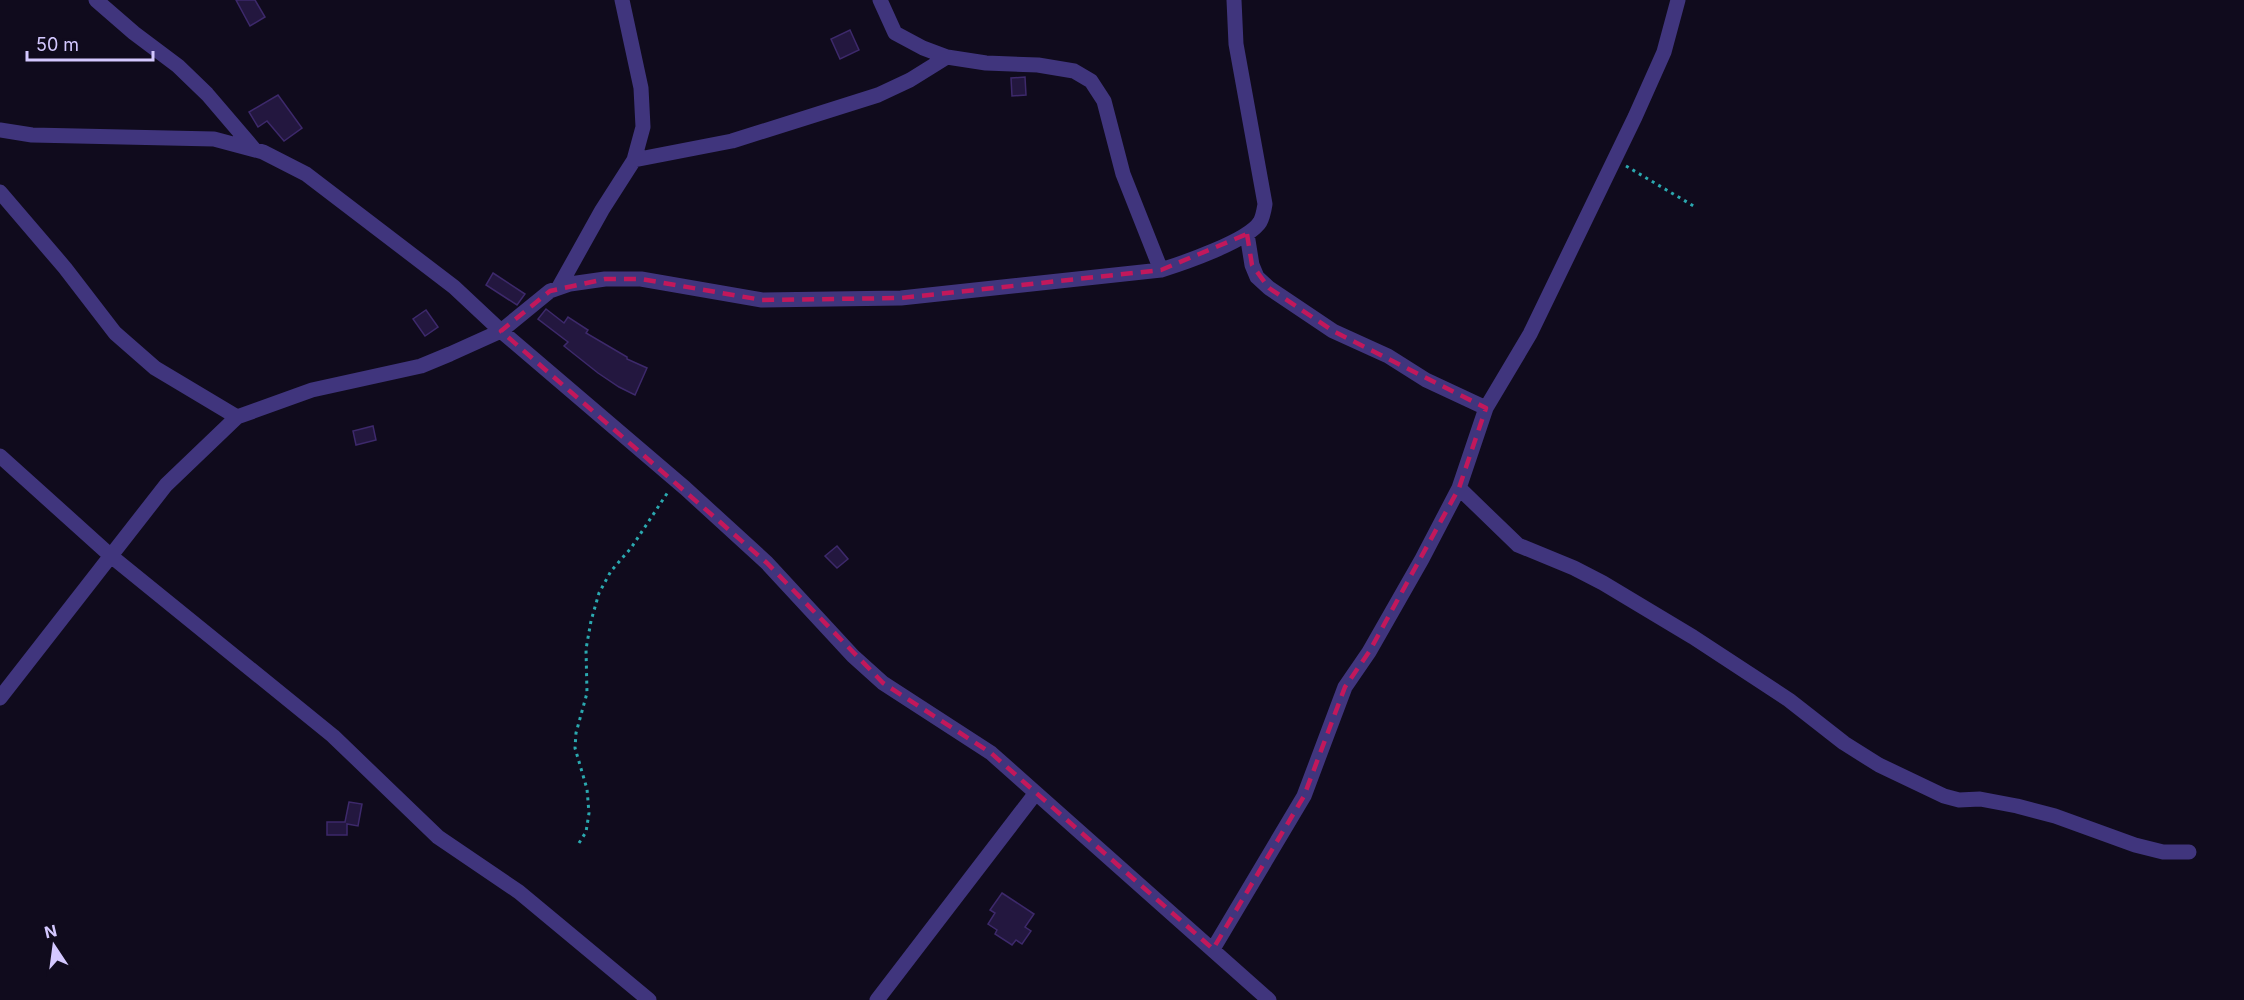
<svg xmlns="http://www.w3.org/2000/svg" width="2244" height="1000" font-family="Inter,sans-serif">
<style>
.building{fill:#23173f;stroke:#3d296b;stroke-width:1.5}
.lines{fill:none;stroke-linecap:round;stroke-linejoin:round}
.path{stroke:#2ba9b0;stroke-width:3;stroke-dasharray:3 4.5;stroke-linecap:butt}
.street{stroke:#40357d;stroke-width:15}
.marked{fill:none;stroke:#c2185b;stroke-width:4.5;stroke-dasharray:12 8;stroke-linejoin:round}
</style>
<rect width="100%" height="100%" fill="#100b1d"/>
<path class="building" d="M236 0H255L265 17 250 26Z
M850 30 859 50 840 59 831 39Z
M1025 77 1026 95 1012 96 1011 78Z
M278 95 302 128 284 141 267 121 258 127 249 112Z
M493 273 525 294 517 305 486 285Z
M546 309 564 323 568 317 588 330 586 333 627 357V359L647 368 635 395 619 387 598 373 564 346 568 342 538 319Z
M426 310 438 327 425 336 413 319Z
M373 426 376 440 356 445 353 431Z
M837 546 848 559 837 568 825 556Z
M349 802 362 804 358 826 347 824V835H327V822H345Z
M1002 893 1034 914 1025 927 1031 931 1022 944 1016 940 1012 945 995 934 997 930 988 924 995 913 990 910Z"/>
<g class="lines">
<path class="path" d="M1626 166 1697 208
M579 843 586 832 589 813 587 789 575 748 576 733 587 693 586 649 591 621 599 593 611 571 631 548 668 492"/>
<path class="street" d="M96 0 134 33 178 66 207 94 254 149
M880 0 895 33 923 48 947 57 986 63 1038 65 1074 71 1091 81 1104 101 1123 174 1161 270
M0 130 32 135 214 139 263 152 306 174 454 287 501 331 685 488 767 563 853 656 883 683 991 753 1269 1000
M634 160 732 141 878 95 910 80 947 57
M0 192 65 268 115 333 155 368 237 417
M1247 234 1252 265 1257 277 1269 288 1333 331 1388 356 1426 380 1486 408
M559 287 602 210 634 160 643 127 641 88 622 0
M0 456 111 556 333 736 438 837 519 892 649 1000
M1459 488 1518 545 1574 568 1603 583 1693 637 1789 700 1844 743 1879 765 1944 796 1959 800 1980 799 2017 806 2055 816 2135 845 2163 852H2189
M0 698 166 485 237 417 312 390 421 366 450 354 501 331 550 291 570 284 605 279H641L762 300 901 298 1161 270C1183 263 1248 241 1260 222 1263 217 1264 210 1265 204L1236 44 1234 0
M1213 949 1304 796 1345 687 1369 652 1422 559 1459 488 1486 408 1530 334 1635 117 1664 52 1678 0
M877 1000 1035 794"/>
</g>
<path class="marked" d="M1247 234 1252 265 1269 288 1333 331 1486 408 1459 488 1369 652 1345 687 1304 796 1213 949 991 753 883 683 767 563 501 331 550 291 605 279H641L762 300 901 298 1161 270Z"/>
<g transform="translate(54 946) rotate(347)" stroke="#100b1d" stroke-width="4.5" paint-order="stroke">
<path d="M0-4.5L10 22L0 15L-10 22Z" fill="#d4c8ff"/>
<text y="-9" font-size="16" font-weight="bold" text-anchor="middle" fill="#d4c8ff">N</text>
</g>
<path d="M27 51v9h126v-9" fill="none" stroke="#d4c8ff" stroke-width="3"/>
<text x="36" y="51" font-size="18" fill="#d4c8ff" stroke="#100b1d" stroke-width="4.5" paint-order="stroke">50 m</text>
</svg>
